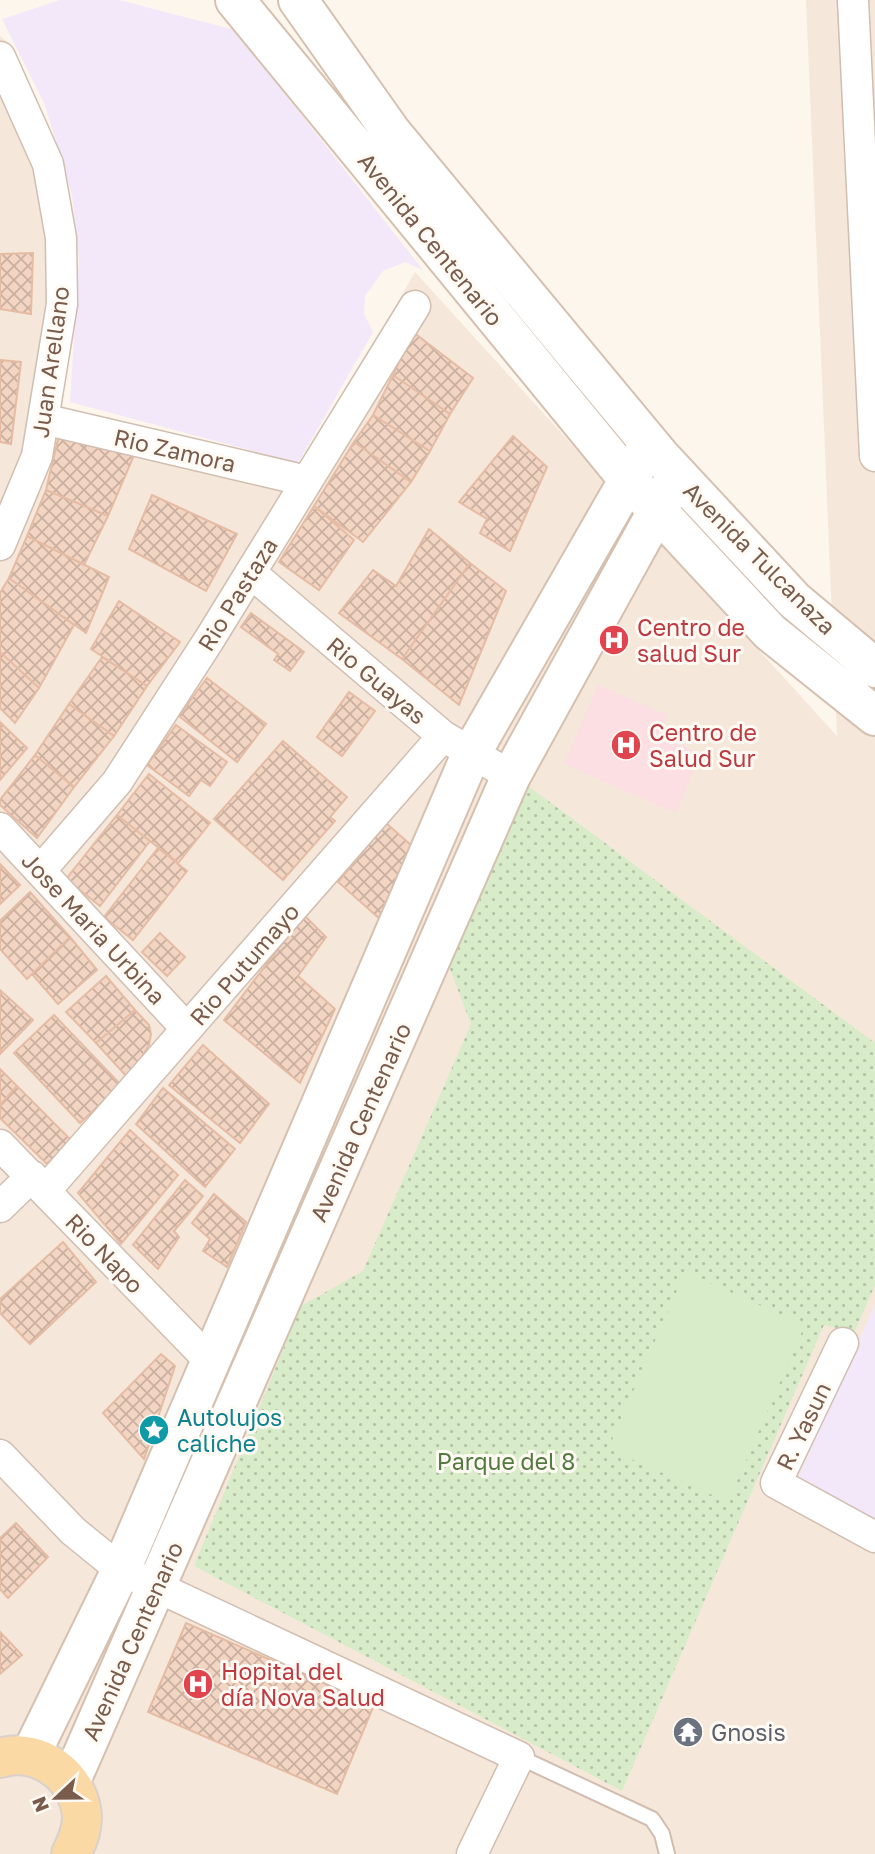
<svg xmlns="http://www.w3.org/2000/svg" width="875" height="1854" font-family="'Golos Text',sans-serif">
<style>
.residential{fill:#f5e8da}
.education{fill:#f3e8fa}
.medical{fill:#fbdfe3}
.grass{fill:url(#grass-dots)}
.garden{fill:#d8ecc9}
.building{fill:url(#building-cross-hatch);stroke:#e6bba3;stroke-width:2}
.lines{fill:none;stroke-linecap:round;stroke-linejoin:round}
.lane-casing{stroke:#d1beb0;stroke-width:18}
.street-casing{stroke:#d1beb0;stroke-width:33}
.secondary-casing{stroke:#d6c0b0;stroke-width:42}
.primary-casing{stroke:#dad1cd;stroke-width:42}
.lane{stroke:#fff;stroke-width:14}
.street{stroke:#fff;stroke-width:30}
.secondary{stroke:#fff;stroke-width:38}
.primary{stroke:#fbd9a5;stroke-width:38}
.labels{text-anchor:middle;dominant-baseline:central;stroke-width:6;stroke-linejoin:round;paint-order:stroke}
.street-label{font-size:23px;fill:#7a5c4d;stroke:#fffaf3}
.health-label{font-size:23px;fill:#be3a42;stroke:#fffaf3;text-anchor:start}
.culture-label{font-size:23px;fill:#0d838f;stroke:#fffaf3;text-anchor:start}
.park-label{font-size:23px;fill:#537a41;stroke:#fffaf3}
.worship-label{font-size:23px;fill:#5b616d;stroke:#fffaf3;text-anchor:start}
</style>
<defs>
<pattern id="grass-dots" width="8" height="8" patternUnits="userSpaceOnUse" patternTransform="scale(1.75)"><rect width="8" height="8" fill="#d8ecc9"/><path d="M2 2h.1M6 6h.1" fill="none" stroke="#b4c2a5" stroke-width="1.8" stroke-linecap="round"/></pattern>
<pattern id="building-cross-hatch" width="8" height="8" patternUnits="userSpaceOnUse" patternTransform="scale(1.75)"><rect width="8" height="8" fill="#f3d5c3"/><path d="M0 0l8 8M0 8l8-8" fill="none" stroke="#cab0a1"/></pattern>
</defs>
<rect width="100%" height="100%" fill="#fdf6ec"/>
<path class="residential" d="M806 0H875V1854H0V36L8 43 47 127 73 226 62 409 301 473 415 272 837 736Z"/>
<path class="education" d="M60 0H119L235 30 423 270 405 262 383 271 365 296 364 314 373 332 298 463 70 402 79 260 72 195 45 105 2 19Z
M875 1304V1519L798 1478Z"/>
<path class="medical" d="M598 685 668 715 659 736 701 754 676 813 564 764Z"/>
<path class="grass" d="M524 783 875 1043V1285L854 1333 824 1325 622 1791 194 1566 301 1306 363 1271 471 1024 448 964Z"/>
<path class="garden" d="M685 1272 805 1325 728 1502 608 1449Z"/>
<path class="building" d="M33 253 31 314 0 309V254Z
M413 332 473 378 450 414 393 375Z
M0 360 21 362 11 444 0 442Z
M393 375 450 414 430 451 373 415Z
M373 415 430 451 411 482 354 442Z
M59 435 135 453 108 516 46 490Z
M513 436 547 467 510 551 480 533 487 519 459 502Z
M354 442 411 482 363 542 314 506Z
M46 490 108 516 84 565 27 536Z
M152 495 237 534 206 591 129 549Z
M314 506 354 540 319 590 279 562Z
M429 529 470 563 402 659 339 613 373 570 396 586Z
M27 536 109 577 86 633 9 578Z
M470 563 506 591 459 705 402 659Z
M9 578 74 625 39 688 0 652V593Z
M119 601 180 642 147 686 91 649Z
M251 613 304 652 290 671 274 660 278 654 241 627Z
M0 652 39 688 15 723 0 708Z
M102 657 147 686 114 736 69 704Z
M207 678 266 724 237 762 179 716Z
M349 692 375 711 342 756 317 737Z
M69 704 114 736 74 787 35 755Z
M0 722 27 748 0 780Z
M176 725 227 762 210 786 201 780 189 796 147 765Z
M283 741 347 797 330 817 335 821 283 880 214 819Z
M35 755 74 787 37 838 0 805V800Z
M149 774 210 823 178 863 117 815Z
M117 815 150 841 100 906 66 879Z
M386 823 411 845 381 920 338 882Z
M158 848 187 871 133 940 104 917Z
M0 864 20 885 0 904Z
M30 892 70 937 27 979 0 949V921Z
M304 915 326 937 298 976 335 1009 300 1083 224 1020Z
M160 933 185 957 167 976 142 952Z
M70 937 97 970 58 1004 32 974Z
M106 976 135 1010 96 1043 66 1012Z
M0 990 33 1020 0 1054Z
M135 1010 149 1025 151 1034 149 1045 129 1079 96 1043Z
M54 1015 121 1085 80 1123 14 1053Z
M203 1045 269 1104 240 1143 169 1085Z
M0 1069 17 1086 0 1105Z
M17 1086 71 1140 47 1164 0 1118V1105Z
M163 1088 235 1149 205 1187 136 1124Z
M130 1130 178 1175 121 1244 78 1193Z
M185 1180 203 1196 174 1231 179 1237 158 1269 133 1245Z
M214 1194 246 1222 227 1267 203 1251 210 1239 192 1223Z
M63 1242 96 1282 30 1344 0 1313V1299Z
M161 1354 175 1366 144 1459 103 1413Z
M16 1523 48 1557 8 1598 0 1589V1538Z
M186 1623 374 1705 337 1794 148 1712Z
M0 1632 22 1655 0 1674Z"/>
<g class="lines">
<g class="lane-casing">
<path id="lane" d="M519 1757 652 1819 662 1834 667 1854"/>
</g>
<g class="street-casing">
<path id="street" d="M853 0 875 456
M0 57 48 164 61 238 62 304 37 456 0 545
M43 419 307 481
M251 573 443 736 511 776
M0 828 187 1029
M41 870 117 782 209 640 415 306
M0 1145 210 1361
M45 1191 443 736
M0 1207 32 1176
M843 1343 776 1483 875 1537
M0 1455 73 1531 121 1570 519 1757 472 1854"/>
</g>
<g class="secondary-casing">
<path id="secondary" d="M235 0 627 478 770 632 875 716
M298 0 392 133 660 456 794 600 875 668
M30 1756 121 1570 472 752 649 444
M70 1783 511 776 677 475"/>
</g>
<g class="primary-casing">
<path id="primary" d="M0 1758C39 1746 80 1777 82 1817 82 1831 77 1842 71 1854"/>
</g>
<use href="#lane" class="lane"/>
<use href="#street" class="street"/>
<use href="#secondary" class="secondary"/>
<use href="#primary" class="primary"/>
</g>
<defs>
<g id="hospital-disc" transform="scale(1.575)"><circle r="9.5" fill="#e0444e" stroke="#fffaf3"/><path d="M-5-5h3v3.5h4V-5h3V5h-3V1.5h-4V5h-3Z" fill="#fff"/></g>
<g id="sight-disc" transform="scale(1.575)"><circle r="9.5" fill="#0f9aa8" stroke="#fffaf3"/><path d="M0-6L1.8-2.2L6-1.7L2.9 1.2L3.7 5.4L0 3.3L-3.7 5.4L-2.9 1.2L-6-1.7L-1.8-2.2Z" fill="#fff"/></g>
<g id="temple-disc" transform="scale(1.575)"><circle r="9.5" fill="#6b7280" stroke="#fffaf3"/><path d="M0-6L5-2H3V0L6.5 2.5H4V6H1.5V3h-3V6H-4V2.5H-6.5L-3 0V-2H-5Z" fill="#fff"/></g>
</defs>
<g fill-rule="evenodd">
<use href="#hospital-disc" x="614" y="640"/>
<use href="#hospital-disc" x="626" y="745"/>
<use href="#sight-disc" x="154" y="1430"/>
<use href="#hospital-disc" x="198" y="1684"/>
<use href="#temple-disc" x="688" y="1732"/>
</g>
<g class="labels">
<g class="street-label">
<text transform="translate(431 239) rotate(51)">Avenida Centenario</text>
<text transform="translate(50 362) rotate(-82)">Juan Arellano</text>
<text transform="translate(175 450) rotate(13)">Rio Zamora</text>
<text transform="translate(760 558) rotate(45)">Avenida Tulcanaza</text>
<text transform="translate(237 594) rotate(-58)">Rio Pastaza</text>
<text transform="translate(377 680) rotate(40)">Rio Guayas</text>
<text transform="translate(94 928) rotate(47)">Jose Maria Urbina</text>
<text transform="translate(244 964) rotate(-49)">Rio Putumayo</text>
<text transform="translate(360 1122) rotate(-66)">Avenida Centenario</text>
<text transform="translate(105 1253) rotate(46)">Rio Napo</text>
<text transform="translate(803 1426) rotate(-64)">R. Yasun</text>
<text transform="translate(132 1641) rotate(-66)">Avenida Centenario</text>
</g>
<g class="health-label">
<text x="637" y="627">Centro de<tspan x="637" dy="26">salud Sur</tspan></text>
<text x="649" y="732">Centro de<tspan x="649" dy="26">Salud Sur</tspan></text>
<text x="221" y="1671">Hopital del<tspan x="221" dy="26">día Nova Salud</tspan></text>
</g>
<g class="culture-label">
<text x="177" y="1417">Autolujos<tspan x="177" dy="26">caliche</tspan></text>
</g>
<g class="park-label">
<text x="506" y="1461">Parque del 8</text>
</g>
<g class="worship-label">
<text x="711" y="1732">Gnosis</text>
</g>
</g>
<g transform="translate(56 1798) rotate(248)" stroke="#fffaf3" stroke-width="5" paint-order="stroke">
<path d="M0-5L12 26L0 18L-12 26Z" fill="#7a5c4d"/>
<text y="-10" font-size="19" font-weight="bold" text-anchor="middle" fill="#7a5c4d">N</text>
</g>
</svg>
